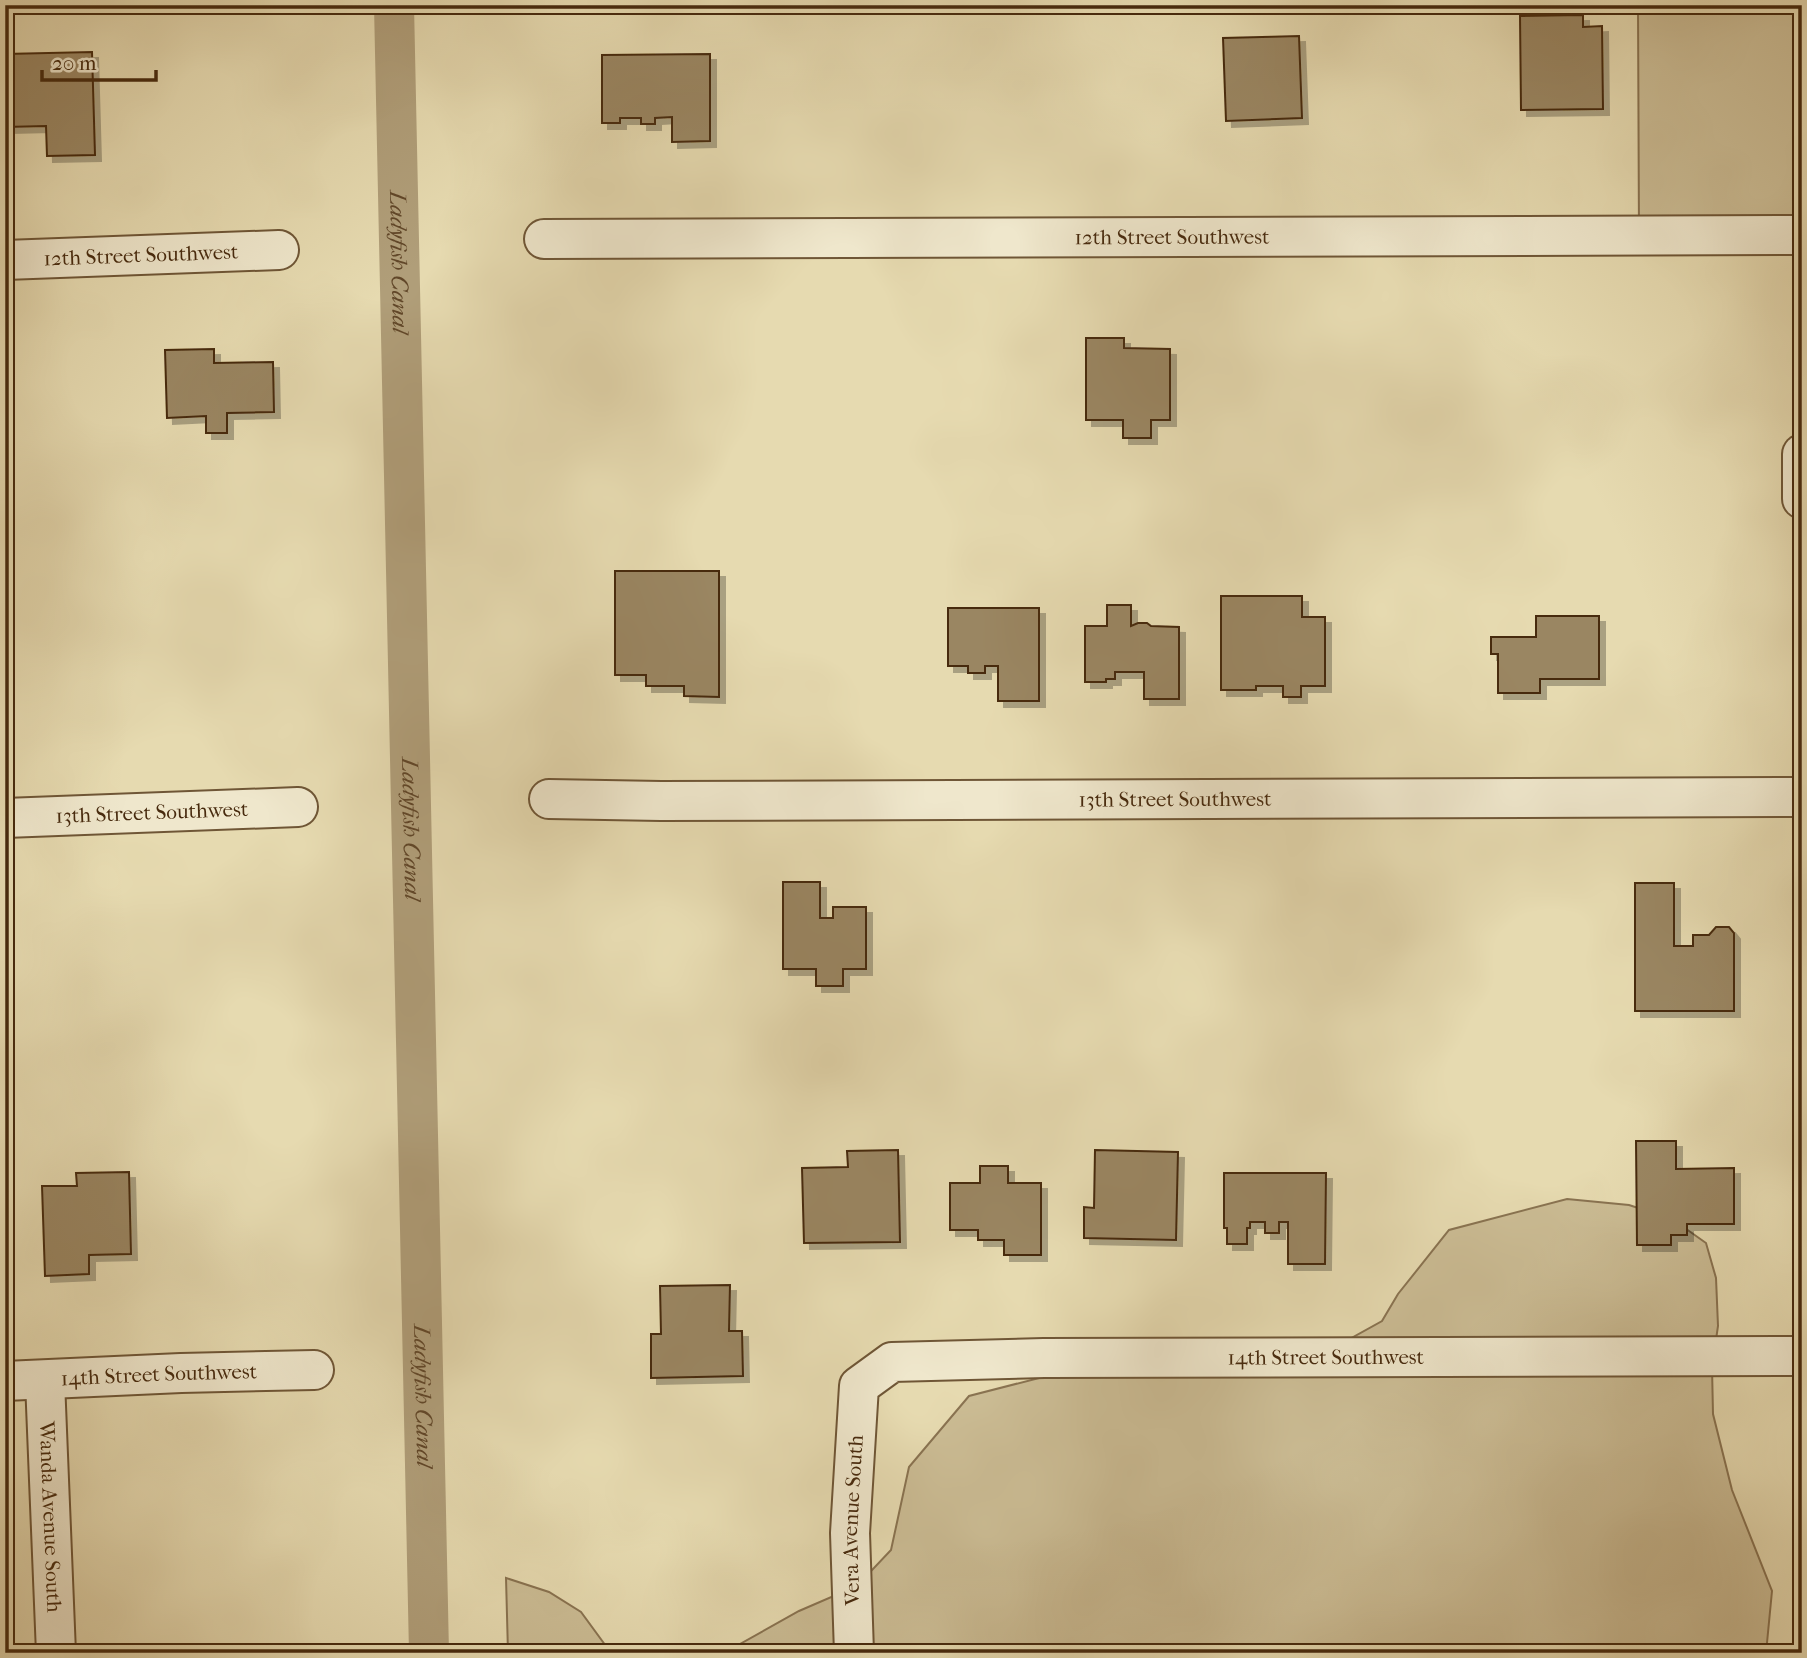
<svg xmlns="http://www.w3.org/2000/svg" width="1807" height="1658" font-family="'IM FELL French Canon',serif">
<style>
.green{fill:#cbbc94;stroke:#897351;stroke-width:2}
.lines{fill:none;stroke-linecap:round;stroke-linejoin:round}
.canal{stroke:#b09e79;stroke-width:40}
.building{fill:#9a8662;stroke:#472a0e;stroke-width:2;filter:url(#shadow)}
.minor-casing{stroke:#6f5636;stroke-width:42}
.minor{stroke:#efe7cc;stroke-width:38}
.labels{text-anchor:middle;dominant-baseline:central;stroke-width:5;stroke-linejoin:round;paint-order:stroke}
.street-label{font-size:21px;fill:#472a0e;stroke:#efe7cc}
.water-label{font-size:23px;font-style:italic;fill:#614729;stroke:#efe7cc}
</style>
<defs>
<filter id="shadow"><feDropShadow dx="6" dy="6" stdDeviation="0" flood-color="#0004"/></filter>
</defs>
<rect width="100%" height="100%" fill="#e6dab0"/>
<filter id="stains"><feTurbulence type="fractalNoise" baseFrequency=".00286" numOctaves="4"/><feColorMatrix values="0 0 0 0 .2 0 0 0 0 .09 0 0 0 0 .02 0 0 0 .5 -.17"/></filter>
<radialGradient id="worn" r=".72"><stop offset=".6" stop-color="#630" stop-opacity="0"/><stop offset="1" stop-color="#630" stop-opacity=".3"/></radialGradient>
<path class="green" d="M1638 5H1801L1802 249 1639 235Z
M1567 1199 1629 1205 1672 1219 1706 1243 1716 1278 1718 1326 1712 1367 1713 1414 1732 1490 1772 1591 1766 1653H724L799 1611 857 1586 891 1550 909 1467 969 1396 1074 1369 1308 1362 1382 1321 1398 1294 1449 1230Z
M506 1578 549 1592 581 1612 611 1653H508Z"/>
<g class="lines">
<path class="canal" id="s1" d="M394 5 429 1653"/>
</g>
<path class="building" d="M1583 15V27L1602 26 1603 109 1521 110 1520 16Z
M1299 36 1302 118 1226 121 1223 38Z
M92 52 95 155 47 156 46 126 5 127V54Z
M710 54V141L672 142V117L655 118V124H641V118H620V123H602V55Z
M1086 338H1124V348L1170 349V420H1151V438H1123V420H1086Z
M214 349V363L273 362 274 412 227 413V433H206V416L167 418 165 350Z
M615 571H719V697L684 696V686H646V675H615Z
M1221 596H1302V617H1325V686H1301V697H1283V686H1256V690H1221Z
M1107 605H1131V626L1138 623H1147L1151 626 1179 627V699H1144V672H1115V679H1106V682H1085V626H1107Z
M948 608H1039V701H998V666H985V673H968V666H948Z
M1536 616H1599V679H1540V693H1498V654H1491V637H1536Z
M783 882H820V918H833V907H866V969H843V986H816V969H783Z
M1635 883H1674V946H1693V935H1709L1716 927H1729L1734 933V1011H1635Z
M1636 1141H1676V1169L1734 1168V1224H1687V1235H1671V1245H1637Z
M898 1150 900 1242 804 1243 802 1168 848 1167 847 1151Z
M1095 1150 1178 1152 1176 1240 1084 1238V1207L1094 1208Z
M980 1166H1008V1183H1041V1255H1004V1240H978V1230H950V1183H980Z
M129 1172 131 1254 89 1255V1274L45 1276 42 1186H77L76 1173Z
M1224 1173H1326L1325 1264H1288V1222H1279V1233H1265V1222H1250V1228H1247V1244H1227V1228H1224Z
M730 1285 729 1331H742L743 1376 651 1378V1334H661L660 1286Z"/>
<g class="lines">
<g class="minor-casing">
<g id="minor">
<path id="s2" d="M544 239 1802 235"/>
<path id="s3" d="M5 260 279 250"/>
<path d="M1802 454V499"/>
<path id="s4" d="M549 799 661 801 1802 797"/>
<path id="s5" d="M5 818 298 807"/>
<path id="s6" d="M5 1381 181 1373 314 1370"/>
<path id="s7" d="M45 1381 56 1653"/>
<path id="s8" d="M854 1653 850 1533 859 1386 892 1362 1044 1358 1802 1356"/>
</g>
</g>
<use href="#minor" class="minor"/>
</g>
<g class="labels">
<g class="street-label">
<text stroke="none"><textPath href="#s2" startOffset="628">12th Street Southwest</textPath></text>
<text stroke="none"><textPath href="#s3" startOffset="136">12th Street Southwest</textPath></text>
<text stroke="none"><textPath href="#s4" startOffset="626">13th Street Southwest</textPath></text>
<text stroke="none"><textPath href="#s5" startOffset="147">13th Street Southwest</textPath></text>
<text stroke="none"><textPath href="#s8" startOffset="742">14th Street Southwest</textPath></text>
<text stroke="none"><textPath href="#s6" startOffset="154">14th Street Southwest</textPath></text>
<text stroke="none"><textPath href="#s7" startOffset="136">Wanda Avenue South</textPath></text>
<text stroke="none"><textPath href="#s8" startOffset="133">Vera Avenue South</textPath></text>
</g>
<g class="water-label">
<text stroke="none"><textPath href="#s1" startOffset="257">Ladyfish Canal</textPath></text>
<text stroke="none"><textPath href="#s1" startOffset="824">Ladyfish Canal</textPath></text>
<text stroke="none"><textPath href="#s1" startOffset="1391">Ladyfish Canal</textPath></text>
</g>
</g>
<rect width="1807" height="1658" fill="none" stroke="#e6dab0" stroke-width="28"/>
<rect x="7" y="7" width="1793" height="1644" fill="none" stroke="#472a0e" stroke-width="3.5"/>
<rect x="14" y="14" width="1779" height="1630" fill="none" stroke="#472a0e" stroke-width="2"/>
<path d="M42 70v10h114v-10" fill="none" stroke="#472a0e" stroke-width="3.5"/>
<text x="52" y="70" font-size="21" fill="#472a0e" stroke="#efe7cc" stroke-width="5" paint-order="stroke">20 m</text>
<rect width="100%" height="100%" filter="url(#stains)"/>
<rect width="100%" height="100%" fill="url(#worn)"/>
</svg>
